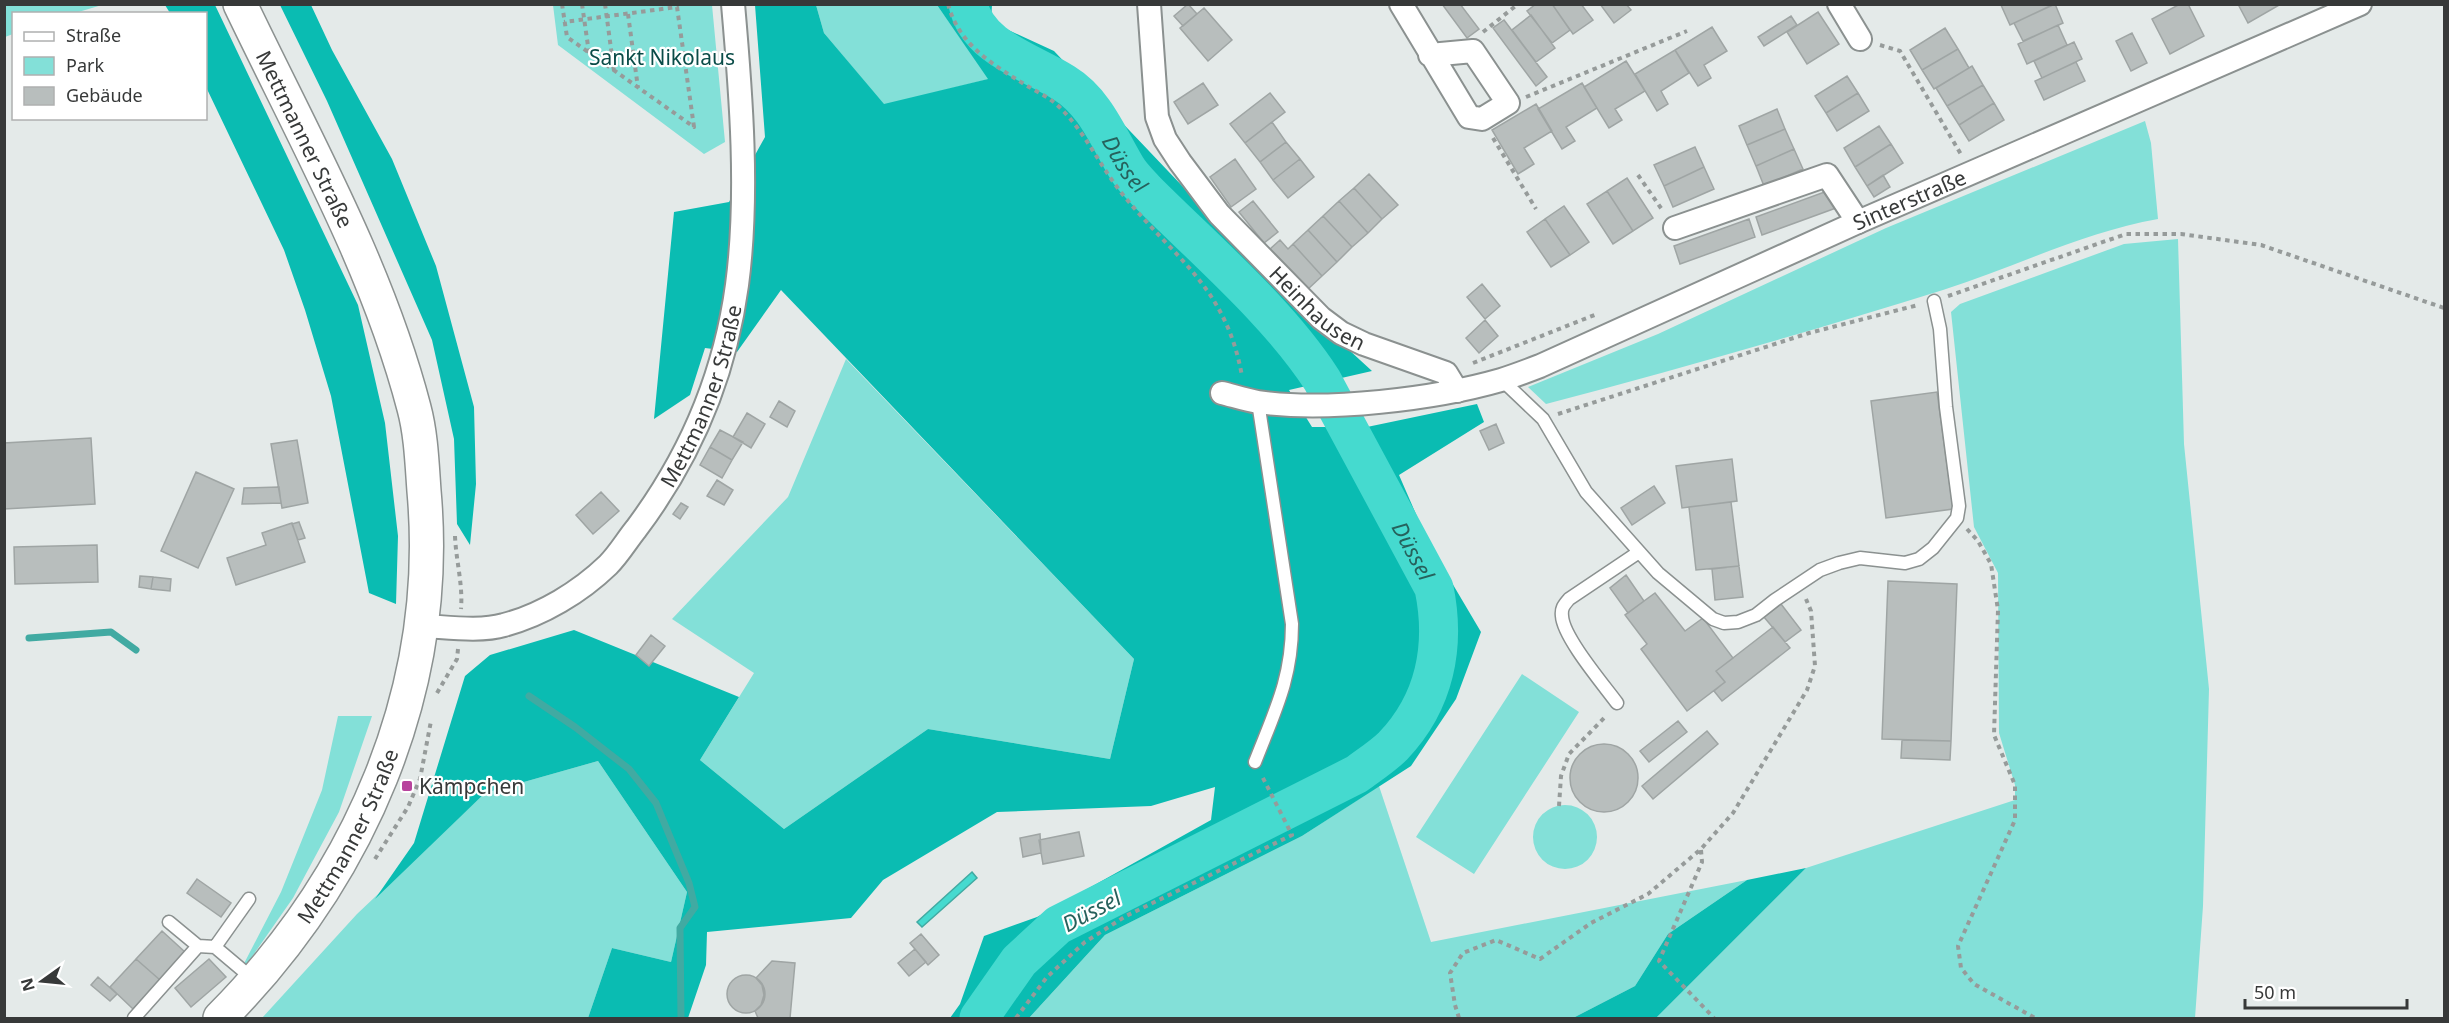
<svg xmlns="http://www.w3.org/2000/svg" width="2449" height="1023" font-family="'Noto Sans',sans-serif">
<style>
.green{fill:#83e0d8}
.forest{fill:#0abcb2}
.water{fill:#45dacf;stroke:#41aaa2;stroke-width:1.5}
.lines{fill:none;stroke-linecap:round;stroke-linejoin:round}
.stream{stroke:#41aaa2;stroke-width:7}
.river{stroke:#45dacf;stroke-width:39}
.building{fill:#b8bebd;stroke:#9fa5a4;stroke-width:1.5}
.service-casing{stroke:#8b9190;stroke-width:15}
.minor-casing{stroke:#8b9190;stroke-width:26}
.secondary-casing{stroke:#8b9190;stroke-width:36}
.path{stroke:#969b9a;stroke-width:4;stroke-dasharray:4.5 4.5;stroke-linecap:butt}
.service{stroke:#fff;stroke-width:12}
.minor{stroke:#fff;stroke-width:22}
.secondary{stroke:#fff;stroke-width:33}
.poi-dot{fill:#b8449d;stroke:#fff;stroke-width:2}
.labels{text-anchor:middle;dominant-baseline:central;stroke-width:4.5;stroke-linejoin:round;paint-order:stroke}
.park-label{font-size:21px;fill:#0a4c48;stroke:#fff}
.street-label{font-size:21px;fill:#373939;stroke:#fff}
.poi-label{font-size:21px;fill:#373939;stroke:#fff;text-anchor:start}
.water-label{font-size:22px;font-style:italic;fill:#26615c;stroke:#fff}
</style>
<rect width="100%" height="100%" fill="#e4eae9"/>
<path class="green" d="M4 5 5 4 102 5 75 13 14 14 13 34 5 37Z
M553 5H712L725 142 704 154 558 45Z
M816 5H937L989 79 884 105 824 33Z
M2145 121 2151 143 2158 219C2084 232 2015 267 1943 290 1812 331 1679 369 1546 404L1528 387 1658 334 1886 228Z
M2178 239 2184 444 2209 689 2203 906 2195 1018H1656L1806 868 2015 800V785L1999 733 1998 573 1974 527 1951 312 1960 304 2124 244Z
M846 359 1134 659 1110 759 928 729 784 829 700 760 754 673 672 619 788 497Z
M1522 674 1579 712 1474 874 1416 837Z
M338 716H372L339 812 293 898 235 981 281 892 322 790Z
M598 761 687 892 671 962 612 948 588 1018H262L357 914 485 793Z
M1379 786 1431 942 1747 880 1668 934 1635 986 1573 1018H1029L1105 935 1302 836Z
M1533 837a32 32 0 1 1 64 0a32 32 0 1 1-64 0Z"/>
<path class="forest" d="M165 5H215L358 305 385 423 398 536 396 604 369 593 331 396 305 310 284 250 206 87V14L170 13Z
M280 5H311L332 50 392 159 436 266 474 407 476 484 470 545 457 524 454 439 432 340 327 101Z
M755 5H816L824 33 884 104 988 79 937 5H992L991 22 1054 51 1263 271 1372 371 1289 390 1312 427H1367L1477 404 1484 422 1399 475 1429 544 1481 632 1456 699 1411 766 1302 836 1105 935 1029 1018H950L960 1004 984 936 1037 917 1211 820 1215 787 1151 806 997 812 883 880 851 918 707 932 706 965 688 1018H588L612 948 671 962 687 892 598 761 485 793 375 899 414 843 465 676 490 655 574 630 739 697 700 760 784 829 928 729 1110 759 1134 659 781 290 737 352 705 348 690 395 654 419 674 212 729 202 765 137Z
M1806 868 1656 1018H1573L1635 986 1668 934 1747 880Z"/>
<path class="water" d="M972 872 977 878 922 927 917 922Z"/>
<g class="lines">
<path class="stream" d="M29 638 111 632 136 650
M529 696 575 727 629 769 656 803 689 883 695 907 680 928 681 1018"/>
<path class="river" id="s1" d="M968 4C977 48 1031 62 1064 83 1095 102 1108 137 1126 167 1131 176 1139 183 1146 191 1204 249 1278 312 1322 380L1434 588C1446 646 1435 702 1393 746 1383 756 1369 765 1357 774L1058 925 1019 961 979 1018"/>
</g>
<path class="building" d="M1188 4 1197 14 1183 26 1174 16Z
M1442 4H1460L1479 29 1467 38Z
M1536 4H1552L1570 30 1552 43 1527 11Z
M1552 4H1581L1593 20 1573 34Z
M1600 4H1626L1631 10 1614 23Z
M2003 4H2052V5L2010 25 2001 5Z
M2055 4 2063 23 2023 41 2014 23Z
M2180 4H2188L2204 36 2170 54 2152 19Z
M2242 4H2281L2248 23 2239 6Z
M1204 8 1232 40 1208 61 1180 28Z
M1818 12 1839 44 1807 64 1787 32Z
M1531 15 1555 48 1536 62 1512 30Z
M1791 16 1797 25 1764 46 1758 37Z
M1504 20 1547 77 1536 86 1493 28Z
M2058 25 2067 45 2027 64 2018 44Z
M1712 27 1727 51 1704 65 1711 78 1698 86 1675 50Z
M1945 28 1958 49 1922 70 1910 50Z
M2132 33 2147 63 2131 71 2116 41Z
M2074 42 2082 59 2042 78 2034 61Z
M1958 49 1969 68 1934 89 1922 70Z
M1675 50 1689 73 1661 91 1668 104 1657 111 1635 74Z
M1626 61 1645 91 1615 109 1622 120 1609 128 1584 87Z
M2076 62 2085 81 2044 100 2035 81Z
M1972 66 1983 85 1947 106 1936 88Z
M1847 76 1858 93 1826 113 1815 96Z
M1203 83 1218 105 1188 124 1174 102Z
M1582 83 1597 108 1566 127 1575 141 1562 149 1538 109Z
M1983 85 1994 103 1959 125 1947 106Z
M1270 93 1285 112 1245 143 1230 124Z
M1858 93 1869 111 1837 131 1826 113Z
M1994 103 2004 120 1969 141 1959 125Z
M1536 104 1552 131 1524 148 1534 164 1518 174 1492 130Z
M1777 109 1785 129 1747 145 1739 126Z
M1272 122 1286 142 1260 162 1245 143Z
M1879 126 1891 144 1855 167 1844 148Z
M1785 129 1794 149 1756 166 1747 145Z
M1286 142 1300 159 1273 180 1260 162Z
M1891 144 1903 163 1867 186 1855 167Z
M1695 147 1704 167 1664 186 1654 165Z
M1794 149 1803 169 1764 186 1756 166Z
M1235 159 1256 189 1231 207 1210 177Z
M1300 159 1314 177 1288 198 1273 180Z
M1704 167 1714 189 1673 207 1664 186Z
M1369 174 1398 205 1382 219 1354 188Z
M1883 175 1890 187 1874 197 1867 186Z
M1627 178 1653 218 1633 231 1607 191Z
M1354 188 1382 219 1368 233 1339 201Z
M1830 190 1836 208 1762 235 1756 217Z
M1607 191 1633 231 1613 244 1587 204Z
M1253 201 1278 232 1264 243 1239 212Z
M1339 201 1368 233 1352 247 1323 216Z
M1564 206 1589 242 1570 255 1545 219Z
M1323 216 1352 247 1337 262 1308 230Z
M1545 219 1570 255 1551 267 1527 232Z
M1749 219 1755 237 1680 264 1674 246Z
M1308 230 1337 262 1322 276 1293 244Z
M1280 240 1288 249 1293 244 1322 276 1307 290 1269 250Z
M1482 284 1500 306 1485 319 1467 297Z
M1485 320 1498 336 1479 353 1466 338Z
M1937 392 1953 509 1886 518 1871 401Z
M779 401 795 411 787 427 770 417Z
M747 413 765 424 751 448 733 437Z
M1496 424 1504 443 1489 450 1480 431Z
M720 430 743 442 732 460 710 447Z
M91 438 95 504 4 509V443Z
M297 440 308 503 282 508 271 444Z
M710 447 732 460 722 478 700 465Z
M1732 459 1737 501 1682 508 1676 466Z
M196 472 234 489 198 568 161 551Z
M717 480 733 490 724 505 707 496Z
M1654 486 1665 503 1632 525 1621 508Z
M279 487 281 503 242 504 244 488Z
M601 492 619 511 593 534 576 515Z
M1731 502 1739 566 1696 570 1689 507Z
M681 503 688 507 680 519 673 514Z
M299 522 305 538 298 540 292 524Z
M292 523 305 562 236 585 227 558 266 545 262 533Z
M97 545 98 582 15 584 14 547Z
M1739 566 1743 597 1715 600 1712 569Z
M1626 575 1644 601 1628 613 1610 588Z
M140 576 153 577 151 589 139 587Z
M153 577 171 579 170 591 151 589Z
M1888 581 1957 584 1951 741 1882 739Z
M1655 593 1685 631 1703 618 1733 658 1716 671 1725 682 1687 711 1641 649 1647 644 1625 615Z
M1781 604 1801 630 1785 642 1764 617Z
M1773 627 1790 648 1722 701 1714 691 1725 682 1716 671Z
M651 635 665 646 649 666 636 655Z
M1678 721 1687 732 1649 762 1640 751Z
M1707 731 1718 744 1653 799 1642 786Z
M1902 740 1951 741 1950 760 1901 758Z
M1570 778a34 34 0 1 1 68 0a34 34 0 1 1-68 0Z
M1079 832 1084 856 1043 864 1039 840Z
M1040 834 1041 853 1023 857 1020 838Z
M197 879 231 903 221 917 187 893Z
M162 931 185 952 160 980 136 959Z
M921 934 939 955 928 965 910 943Z
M915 949 926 962 909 976 898 963Z
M136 959 160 980 133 1009 110 987Z
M209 959 226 977 191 1007 175 988Z
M772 961 795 963 790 1018H758L755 1011 761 1005 764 995 762 985 756 978Z
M727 994a19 19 0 1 1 38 0a19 19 0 1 1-38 0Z
M98 977 117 994 110 1001 91 985Z"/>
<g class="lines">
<g class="service-casing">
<path id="service" d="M1502 380 1543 419 1586 492 1658 573 1713 619 1724 623 1738 622 1756 615 1775 600 1820 570 1839 563 1860 558 1905 563 1919 559 1933 548 1957 518 1959 506 1946 407 1940 329 1934 301
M1617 703C1603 684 1563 637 1562 616 1561 608 1564 605 1569 599L1639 552
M1255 762C1274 713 1292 679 1292 624L1258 402
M169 922 198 946
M215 947 249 899
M134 1018 198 946 215 947 253 979"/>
</g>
<g class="minor-casing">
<g id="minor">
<path id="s2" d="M1149 4 1157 117 1165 139 1180 162 1219 214 1321 318 1341 333 1364 344 1446 373 1457 391"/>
<path d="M1401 4 1469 117 1482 119 1508 103 1473 51 1430 55"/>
<path d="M1839 4 1860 39"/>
<path d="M1675 228 1827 175 1858 222"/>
<path id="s3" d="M1222 393C1234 396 1246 400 1258 402 1326 412 1435 399 1501 380 1514 376 1527 371 1540 366L1858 222 2360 4"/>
<path id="s4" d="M422 626C446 627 481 632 504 625 542 615 580 592 608 565 619 554 627 540 636 529 690 457 725 374 737 285 749 196 741 94 733 4"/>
</g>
</g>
<g class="secondary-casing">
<g id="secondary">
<path id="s5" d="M220 1018C359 878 442 691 424 491 422 463 421 434 414 408 377 266 303 136 240 4"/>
</g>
</g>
<path class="path" d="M562 4 567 37 694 127 677 7 564 22
M582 4 589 53
M605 4 614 71
M948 4C959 46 995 66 1029 87 1038 92 1048 97 1056 104 1085 130 1099 166 1124 196 1176 260 1226 287 1242 376
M628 14 638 88
M1483 32 1518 4
M1880 45 1900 51 1962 156
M1526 97 1687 31
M1493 138 1536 209
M1638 175 1663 211
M1948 296 2126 234H2181L2261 245 2444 308
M1473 363 1597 314
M1558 414 1809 333 1918 305
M1967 529 1978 541 1991 564 1998 610 1994 735 2015 785V820L1958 946 1961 968 1974 984 2035 1018
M455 536C456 561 463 584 461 609
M437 693 457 659 458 649
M1559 806 1561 776 1569 754 1607 715
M1701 850 1702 862 1659 961 1714 1018
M375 859 408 807 420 779 431 721
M1016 1018 1047 977 1085 942 1126 916 1292 835 1262 776
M1459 1018 1455 1005 1450 973 1463 953 1496 940 1540 959 1591 923 1648 894 1701 849 1733 813 1807 690 1815 666 1811 611 1806 599"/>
<use href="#service" class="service"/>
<use href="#minor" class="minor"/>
<use href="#secondary" class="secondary"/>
</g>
<rect class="poi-dot" x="401" y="780" width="12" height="12" rx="3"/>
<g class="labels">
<g class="park-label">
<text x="662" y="57">Sankt Nikolaus</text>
</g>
<g class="street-label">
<text transform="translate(305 139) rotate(64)">Mettmanner Straße</text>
<text stroke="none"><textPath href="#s3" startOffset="729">Sinterstraße</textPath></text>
<text stroke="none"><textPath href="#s2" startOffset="366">Heinhausen</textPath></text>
<text stroke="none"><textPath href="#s4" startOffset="399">Mettmanner Straße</textPath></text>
<text stroke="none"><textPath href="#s5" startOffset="224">Mettmanner Straße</textPath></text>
</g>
<g class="poi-label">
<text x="419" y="786">Kämpchen</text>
</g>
<g class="water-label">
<text stroke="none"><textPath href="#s1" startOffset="231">Düssel</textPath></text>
<text stroke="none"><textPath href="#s1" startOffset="718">Düssel</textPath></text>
<text transform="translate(1091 910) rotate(-28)">Düssel</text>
</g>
</g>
<rect width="2449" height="1023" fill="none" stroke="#373939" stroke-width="12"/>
<rect x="12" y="12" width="195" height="108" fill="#ffffff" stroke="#afb0b0" stroke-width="1.5"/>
<rect x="24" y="32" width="30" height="9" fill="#ffffff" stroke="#afb0b0" stroke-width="1.5"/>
<text x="66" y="42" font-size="18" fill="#373939">Straße</text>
<rect x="24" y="57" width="30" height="18" fill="#83e0d8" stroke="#afb0b0" stroke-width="1.5"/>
<text x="66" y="72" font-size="18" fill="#373939">Park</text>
<rect x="24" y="87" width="30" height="18" fill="#b8bebd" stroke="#afb0b0" stroke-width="1.5"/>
<text x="66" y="102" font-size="18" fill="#373939">Gebäude</text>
<g transform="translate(42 981) rotate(255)" stroke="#ffffff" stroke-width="4.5" paint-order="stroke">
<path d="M0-4.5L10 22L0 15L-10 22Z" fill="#373939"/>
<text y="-9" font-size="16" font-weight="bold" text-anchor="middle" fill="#373939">N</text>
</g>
<path d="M2245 999v9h162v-9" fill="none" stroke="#373939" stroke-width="3"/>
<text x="2254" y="999" font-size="18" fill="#373939" stroke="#ffffff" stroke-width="4.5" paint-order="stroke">50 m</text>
</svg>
